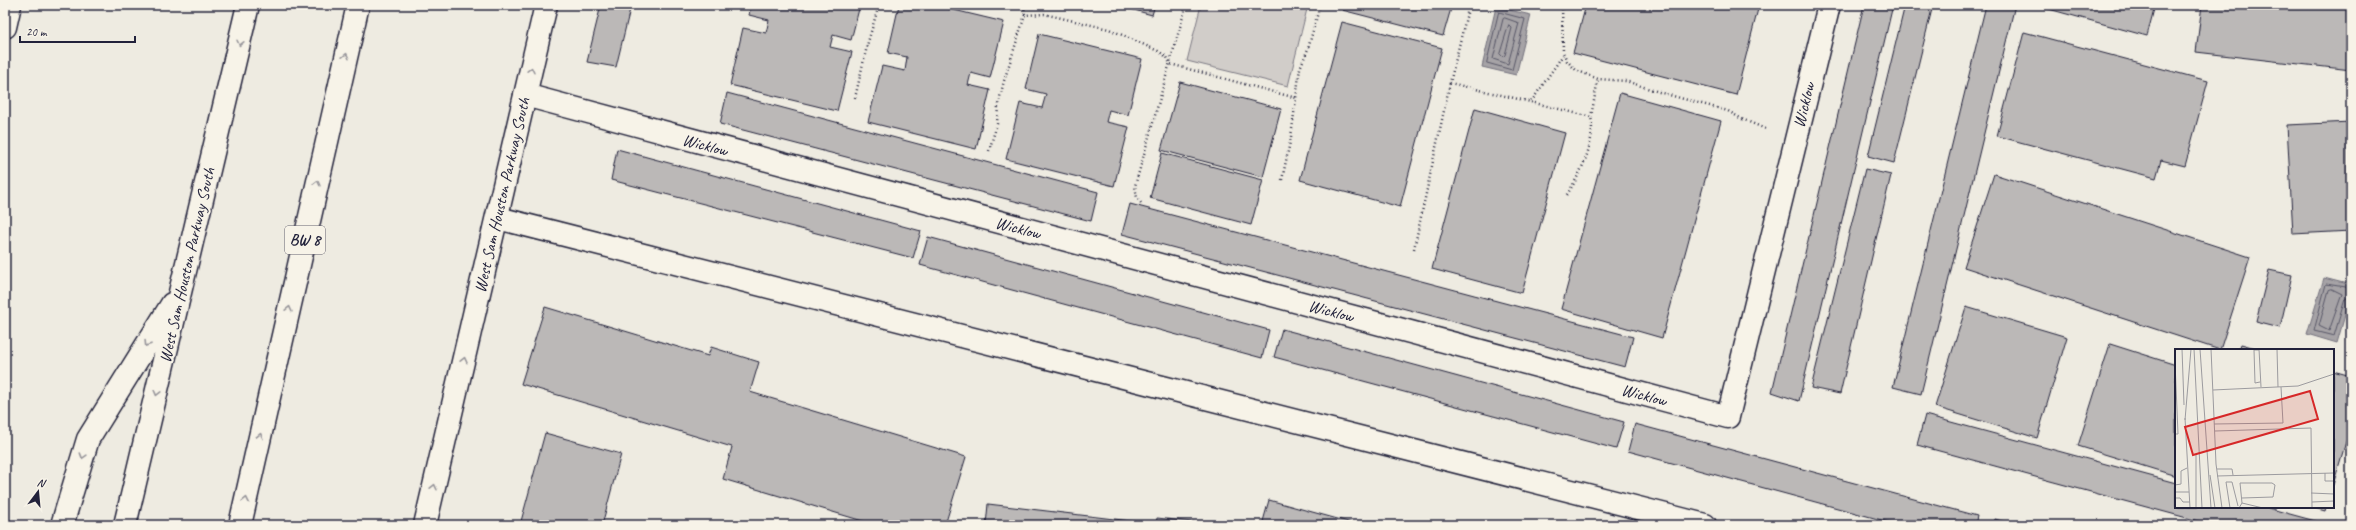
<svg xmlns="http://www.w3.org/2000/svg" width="2356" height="530" font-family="Caveat,sans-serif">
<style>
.green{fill:#d1cdc9;stroke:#7a7882}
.water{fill:#a6a3a6;stroke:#716f7b}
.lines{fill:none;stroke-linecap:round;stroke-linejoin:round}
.shore{stroke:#575666;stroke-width:1}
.building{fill:#bbb8b7;stroke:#22223b}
.minor-casing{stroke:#22223b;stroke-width:25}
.major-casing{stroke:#22223b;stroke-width:25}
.highway-casing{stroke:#22223b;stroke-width:25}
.path{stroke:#22223b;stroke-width:2.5;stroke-dasharray:1 3;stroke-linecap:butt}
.minor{stroke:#f7f3e8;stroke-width:22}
.major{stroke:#f7f3e8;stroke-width:22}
.highway{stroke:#f7f3e8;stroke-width:22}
.oneway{stroke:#97959a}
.labels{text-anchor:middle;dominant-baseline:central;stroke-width:4;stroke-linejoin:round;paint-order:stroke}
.shield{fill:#f7f3e8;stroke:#62616f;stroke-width:1}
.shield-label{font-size:16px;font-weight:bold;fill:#22223b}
.street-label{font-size:17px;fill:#22223b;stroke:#f7f3e8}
.inset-road{fill:none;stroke:#9c9b9f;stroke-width:1}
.view{fill:#d62828;fill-opacity:0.15;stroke:#d62828;stroke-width:2}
.inset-edge{fill:none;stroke:#22223b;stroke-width:2}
</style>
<rect width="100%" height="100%" fill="#eeebe1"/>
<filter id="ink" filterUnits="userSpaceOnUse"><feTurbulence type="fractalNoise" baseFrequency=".025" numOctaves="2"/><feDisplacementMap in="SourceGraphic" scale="8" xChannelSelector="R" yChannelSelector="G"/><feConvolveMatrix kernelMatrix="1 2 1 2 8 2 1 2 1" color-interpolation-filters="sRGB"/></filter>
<g filter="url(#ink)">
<path class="green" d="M1201 5H1308L1288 86 1187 61Z"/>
<path class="water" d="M1496 7 1531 15 1516 75 1482 67Z
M2324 278 2351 285V294L2337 343 2307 334Z"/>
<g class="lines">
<path class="shore" d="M1499 12 1525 19 1512 70 1487 63Z
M1505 18 1519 23 1508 64 1493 59 1503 19Z
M1509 25 1512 28 1505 55 1503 57 1500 54Z
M2351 288 2326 284 2314 331 2334 336 2345 299 2351 296
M2332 289 2342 294 2329 331 2319 326 2329 290Z"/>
</g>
<path class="building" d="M601 5H631L616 67 587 62Z
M751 5H860L851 40 833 35 830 47 852 52 837 111 730 85 743 28 766 33 769 20 749 15Z
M899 5H933L1004 22 990 78 971 73 968 85 990 90 976 149 868 122 882 66 905 71 907 57 888 53Z
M1116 5H1155L1152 15Z
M1343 5H1452L1443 36 1342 10Z
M1586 5H1759L1736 95 1573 53Z
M1864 5H1893L1799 401 1772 392Z
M1905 5H1933L1894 163 1868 156Z
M1986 5H2015L1921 394 1893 387Z
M2046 5H2155L2147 36 2045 8Z
M2202 5H2351V70L2196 52Z
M1342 22 1442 48 1400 207 1300 180Z
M2024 32 2208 81 2185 166 2161 160 2156 178 1997 136Z
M1039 34 1142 59 1128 115 1109 110 1106 122 1129 127 1114 186 1006 159 1020 103 1042 108 1046 94 1026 89Z
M1180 82 1281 109 1263 177 1161 150Z
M727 93 1098 192 1091 221 720 124Z
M1620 93 1721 121 1662 338 1561 309Z
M1475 108 1565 133 1522 293 1432 269Z
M2351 122V231L2293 234 2287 125Z
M617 149 921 231 913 258 611 180Z
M1162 153 1263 180 1251 225 1150 198Z
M1865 169 1891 175 1840 394 1811 388Z
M1994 174 2250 257 2220 350 1964 267Z
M1130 204 1633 337 1625 367 1122 234Z
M928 237 1269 330 1262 358 920 265Z
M2269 270 2292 275 2280 328 2256 322Z
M545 307 708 356 711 347 759 362 750 392 966 457 945 525H876L723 479 732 447 521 384Z
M1966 307 2067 337 2037 438 1935 407Z
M1282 329 1624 422 1616 449 1274 357Z
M2110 344 2176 365V476L2078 446Z
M2241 344 2263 350H2239Z
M2333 371 2351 376V425L2333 485Z
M1925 415 2176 483V507H2264L2330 525H2213L1917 445Z
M1635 424 1977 516 1975 525H1900L1628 451Z
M545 433 621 454 602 525H520Z
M1269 500 1352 523 1351 525H1262Z
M988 504 1156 524 1157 518 1210 524 986 525Z
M2311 507H2326L2325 511Z
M1995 519 2016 525H1994Z"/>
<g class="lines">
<g class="minor-casing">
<path id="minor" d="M525 95 1728 417 1829 5
M498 218 1705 525"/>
</g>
<g class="major-casing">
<path id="major" d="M5 27 10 5
M425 525 546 5"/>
</g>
<g class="highway-casing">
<path id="highway" d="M62 525 88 439 172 304
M125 525 248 5
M240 525 358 5"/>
</g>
<path class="path" d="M1024 5 1025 15
M1469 5 1450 83 1531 102 1563 55
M1562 5 1563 52 1567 61 1576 70 1598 79 1626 81 1662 93 1728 111 1742 119 1766 129
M855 98 868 42 879 5
M1531 102 1591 117C1596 143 1580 175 1566 196
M1591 117 1598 79
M989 151 997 124 998 105 1004 81 1025 15 1044 14 1109 29 1158 51 1167 57 1170 64 1296 98
M1282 180 1291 137 1300 68 1308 49 1320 5
M1141 203 1137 198 1135 186 1186 6
M1414 249 1450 83"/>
<use href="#minor" class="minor"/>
<use href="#major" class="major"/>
<use href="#highway" class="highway"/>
</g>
<defs><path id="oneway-chevron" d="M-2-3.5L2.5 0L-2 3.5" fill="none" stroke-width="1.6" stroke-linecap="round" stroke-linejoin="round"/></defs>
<g class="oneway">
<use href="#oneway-chevron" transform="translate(240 43) rotate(103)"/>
<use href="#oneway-chevron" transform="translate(346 56) rotate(-77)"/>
<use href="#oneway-chevron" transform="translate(531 70) rotate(-77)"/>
<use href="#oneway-chevron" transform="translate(317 183) rotate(-77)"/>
<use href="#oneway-chevron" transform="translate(289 309) rotate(-77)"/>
<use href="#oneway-chevron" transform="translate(147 344) rotate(122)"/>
<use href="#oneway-chevron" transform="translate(464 360) rotate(-77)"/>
<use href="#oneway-chevron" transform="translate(157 393) rotate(104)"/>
<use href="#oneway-chevron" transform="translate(260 436) rotate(-77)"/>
<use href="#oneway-chevron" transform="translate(83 456) rotate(107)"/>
<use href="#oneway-chevron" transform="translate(434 487) rotate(-77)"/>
<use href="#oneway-chevron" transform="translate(246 500) rotate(-78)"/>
</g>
</g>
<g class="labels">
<rect class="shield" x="285" y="226" width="40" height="28" rx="3"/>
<g class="shield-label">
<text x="305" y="240">BW 8</text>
</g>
<g class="street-label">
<text transform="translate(1804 105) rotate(-76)">Wicklow</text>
<text transform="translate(705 145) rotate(15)">Wicklow</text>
<text transform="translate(502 195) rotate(-77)">West Sam Houston Parkway South</text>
<text transform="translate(1018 228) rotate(15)">Wicklow</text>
<text transform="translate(187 265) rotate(-77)">West Sam Houston Parkway South</text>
<text transform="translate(1331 311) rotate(15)">Wicklow</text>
<text transform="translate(1644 395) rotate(15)">Wicklow</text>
</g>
</g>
<g transform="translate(2175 349)">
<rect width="159" height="159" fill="#eeebe1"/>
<path class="inset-road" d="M7 0 9 56M19 0 27 159M25 0 36 159M36 0 41 115 47 159M84 0 86 38M102 0 103 38M84 1H79L80 34 85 33M0 13 3 85H0M38 41 123 37 159 25M10 69 15 159M10 71 16 0M39 75 108 74 106 38M40 82 136 79 137 159M42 120H57L58 126M150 124V132H159M35 126 40 159M42 127 159 124M0 136 6 135V122L12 119M0 143H14M136 144 159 145M0 149H5L8 153H15M137 153 159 152M67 154 88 159M21 159V105M55 159 51 133H57L63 157M64 159 67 154 65 134H97L100 136 98 148 67 149"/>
<path class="view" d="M135 42 143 70 18 106 10 78Z"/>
<rect width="159" height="159" class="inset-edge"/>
</g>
<rect width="2356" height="530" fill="none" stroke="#f7f3e8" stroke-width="20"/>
<rect x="10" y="10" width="2336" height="510" fill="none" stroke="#22223b" stroke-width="1.5" filter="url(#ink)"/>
<g transform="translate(38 492) rotate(16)" stroke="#f7f3e8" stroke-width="3" paint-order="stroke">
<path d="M0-3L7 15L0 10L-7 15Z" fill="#22223b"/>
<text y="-6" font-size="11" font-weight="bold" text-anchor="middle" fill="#22223b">N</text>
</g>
<path d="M20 36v6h115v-6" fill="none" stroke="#22223b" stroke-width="2"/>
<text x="26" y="36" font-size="12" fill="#22223b" stroke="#f7f3e8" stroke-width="3" paint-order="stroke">20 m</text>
</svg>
